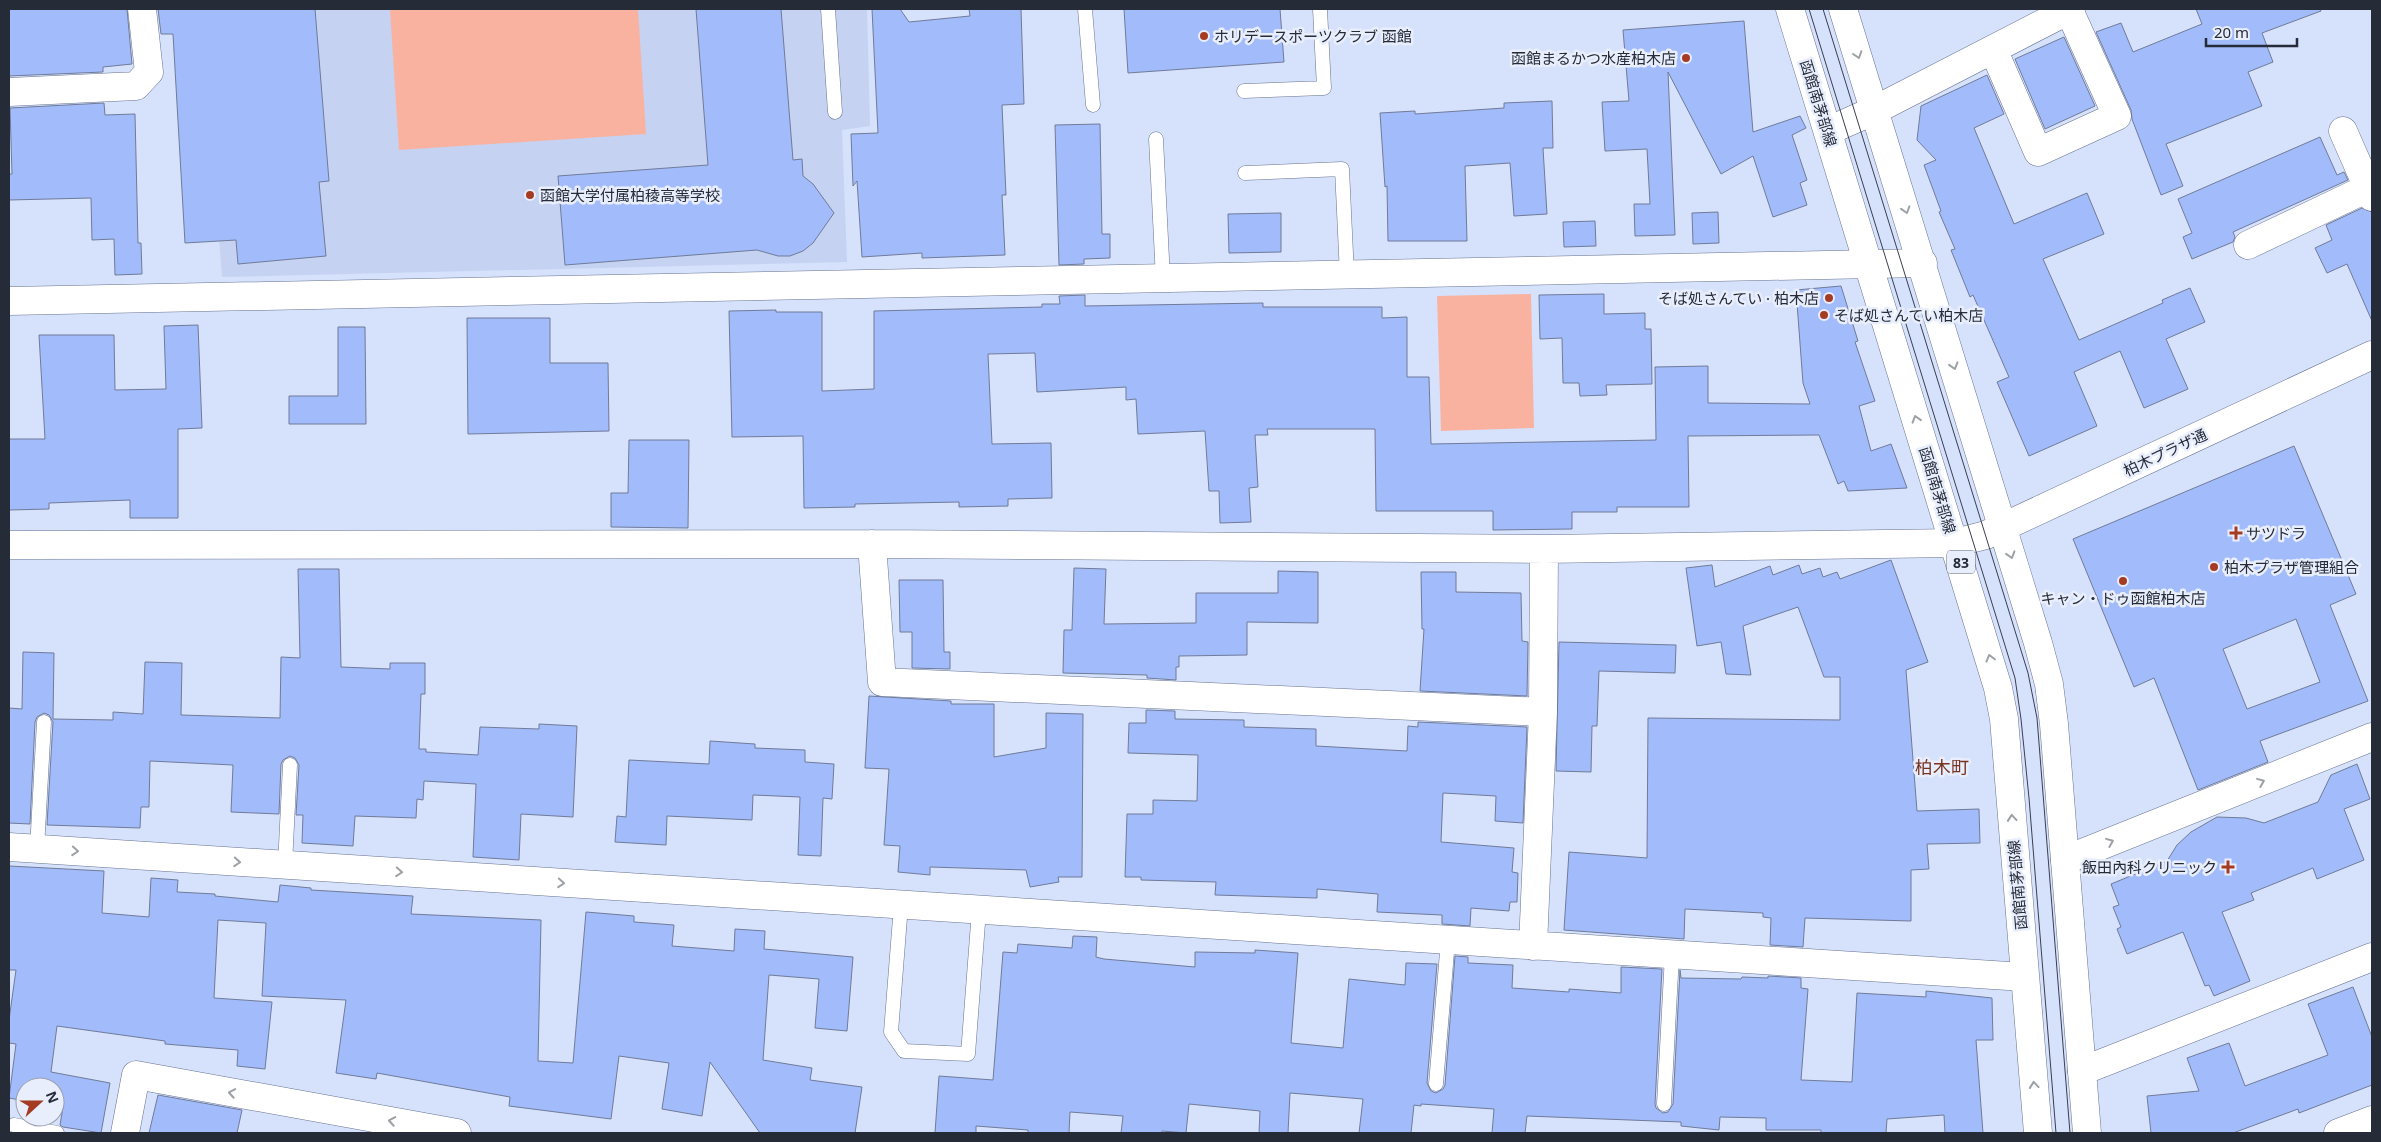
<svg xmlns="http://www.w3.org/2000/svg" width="2381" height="1142" font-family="'Noto Sans','Noto Sans JP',sans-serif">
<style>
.built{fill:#c5d2f1}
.green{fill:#fab2a0}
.building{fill:#a2bbfa;stroke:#6f7b99;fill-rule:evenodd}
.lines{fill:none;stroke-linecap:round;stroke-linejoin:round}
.service-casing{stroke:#677390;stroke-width:15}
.minor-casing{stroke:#677390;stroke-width:29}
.tertiary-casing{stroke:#677390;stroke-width:29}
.primary-casing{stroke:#677390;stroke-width:29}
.service{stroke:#fff;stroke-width:14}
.minor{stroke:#fff;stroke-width:28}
.tertiary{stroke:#fff;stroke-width:28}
.primary{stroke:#fff;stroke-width:28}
.tram{stroke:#3a3f4e;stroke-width:1}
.oneway{stroke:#9da0a5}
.poi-dot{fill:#a43b22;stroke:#e9eefc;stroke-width:2}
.labels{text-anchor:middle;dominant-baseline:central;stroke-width:5;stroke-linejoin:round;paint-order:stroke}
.shield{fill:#e9eefc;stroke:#606673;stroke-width:1}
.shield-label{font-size:14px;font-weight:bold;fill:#262b38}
.poi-label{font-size:15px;fill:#262b38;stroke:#e9eefc;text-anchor:start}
.street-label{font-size:15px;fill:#262b38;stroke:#e9eefc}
.quarter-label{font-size:18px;fill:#783423;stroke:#e9eefc}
</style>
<rect width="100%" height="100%" fill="#d6e1fc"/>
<path class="built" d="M202 9H867L870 126 842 130 847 262 222 277Z"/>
<path class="green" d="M390 9H638L646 134 399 150Z
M1531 294 1534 428 1441 431 1437 296Z"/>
<path class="building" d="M9 9H127L132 64 103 67V72L9 76Z
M158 9H315L329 181 319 182 326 256 238 264 236 240 185 243 173 34H161Z
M696 9H781L793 160 802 159 803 176 813 184 834 213 813 243 803 251 790 256H778L757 250 565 265 558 176 708 165Z
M872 9H900L909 22 970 16 969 9H1021L1024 104 1002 105 1006 195H1002L1005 255 922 258V253L862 257 857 181 853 186 851 134 878 133Z
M1124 9H1280L1284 62 1128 73Z
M2196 9H2320L2321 11 2262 33 2273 62 2248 72 2262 106 2166 144 2183 186 2161 195 2132 119 2131 110 2096 32 2121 23 2133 52 2202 24Z
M1744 21 1753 132 1800 116 1806 128 1792 135 1807 180 1800 183 1807 205 1773 217 1753 156 1721 174 1668 72 1675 235 1635 236 1634 204H1650L1647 149 1605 151 1602 102 1629 101 1623 30Z
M2064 37 2095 106 2045 129 2015 59Z
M1987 75 2004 114 1974 128 2014 224 2087 193 2104 234 2043 259 2079 340 2163 303 2162 300 2190 288 2205 322 2166 339 2188 389 2144 408 2120 351 2074 372 2097 426 2029 456 1997 382 2009 377 1973 295 1970 297 1951 250 1955 249 1939 212 1941 211 1924 165 1936 160 1917 140 1921 106Z
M1552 101 1553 148H1543L1547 214 1514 216 1510 163 1465 166 1467 241H1388L1387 186 1385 187 1380 113 1415 111V114L1504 108V103Z
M104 103 105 115 135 114 138 243H141L142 274 115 275 114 239 92 240 91 198 9 200V174H12L10 108Z
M1100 124 1102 234H1110V258L1084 259V264L1059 265 1055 125Z
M2320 137 2337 175 2344 172 2348 180 2233 232 2235 237 2233 242 2192 259 2183 237 2192 233 2178 199Z
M2362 208 2372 212V321L2347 264 2327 273 2315 248 2332 240 2326 225Z
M1718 212 1719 243 1693 244 1692 213Z
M1281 213V252L1229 253 1228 214Z
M1595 221 1596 246 1564 247 1563 222Z
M1841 286 1858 341 1855 342 1875 401 1859 406 1871 451 1891 444 1907 488 1848 491 1844 481 1838 484 1819 435 1688 436 1689 507H1617V512H1572V529L1493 530V511H1376L1375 429H1267L1268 435H1255L1258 487 1249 488 1251 522 1220 523 1219 491H1209L1205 431 1138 434 1136 399 1126 400V387L1037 392 1035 353 988 354 992 444 1051 443 1052 498 1008 499V506L959 507V502L855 504V507L804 508 803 436 732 437 729 311 776 310V312H822V391L874 389V311L1042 307V304H1060L1059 296 1085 295V306L1263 303V307H1382V318L1407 317V377H1429L1431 444 1656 440 1655 367 1708 366V403L1810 404 1803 383 1796 290Z
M1604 294V314L1645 313V329H1651L1652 384 1606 385 1607 395 1580 396 1579 383H1563L1562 338 1540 339 1539 295Z
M467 318H550V363H608L609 431 468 434Z
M198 325 202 428 178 429V518H130V500L49 503V509L9 510V439H45L39 335H114L115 390 166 389 164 326Z
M338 327H365L366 424H289V396H338Z
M629 440H689L688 528 611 527V493H628Z
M2294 446 2356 594 2330 605 2368 701 2260 741 2268 762 2198 790 2154 678 2134 687 2073 539ZM2296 619 2320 682 2247 709 2223 649Z
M1891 560 1928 662 1906 670 1917 811 1979 809 1980 843 1927 844 1929 869 1911 870V921L1805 918 1803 947 1770 945 1771 918 1763 917V913L1685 909 1684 939 1564 930 1569 852 1647 858 1648 718 1840 720V677H1824L1798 607 1743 626 1751 675 1726 674 1721 642 1697 646 1686 568 1712 565 1715 587 1770 566 1773 575 1799 565 1802 574 1820 568 1823 577 1837 572 1840 579Z
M1074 568 1106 569 1104 624 1196 623V593H1278V571L1318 572V623L1247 622V655L1179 656V667H1176V680L1147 678V675L1063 673 1064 630H1072Z
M298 569H339L341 667 390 669V663H425V694H421L419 749H426V752L478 755 480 727 539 729V724L577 726 573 817 521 814 519 860 473 857 476 784 424 781 423 800 417 799 416 818 355 816 353 846 302 843 303 815H296L299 765 295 758 290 756 283 760 281 764 279 814 231 812 233 765 150 761 149 807H141L140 828 47 825 53 722 49 715 44 713 37 717 35 722 30 824 9 823V708L22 709 23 652 54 653 53 719 113 720V712L143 714 145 662 182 663 181 715 280 718 281 657 300 658Z
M1421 572H1456V592L1521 593 1522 641 1528 642 1527 696 1420 691 1424 629H1422Z
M899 580H943L944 652H950V669L912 668V632H900Z
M1559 642 1676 645 1675 673 1599 671 1597 726H1592L1591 772 1556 771Z
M869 696 951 701V704H994V757L1046 748V713L1083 714 1082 877H1058L1059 882 1030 887 1026 870 930 867V875L898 872 900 846 884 845 889 769 865 768Z
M1146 710 1175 711V719L1244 720V727L1316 729V746L1407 751 1408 726 1418 727V722L1527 727 1523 823 1495 821 1496 796 1443 793 1441 842 1514 848 1512 872 1518 873 1517 902H1510L1509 911 1471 908 1470 926 1442 924V915L1377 912 1378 894 1317 889V898L1215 895 1216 882 1141 880V877H1125L1127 814H1153V800L1197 801 1198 755 1128 753 1129 723H1146Z
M710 741 755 744V748L805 750V762L834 764 832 799 823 798 821 856 798 855 800 797 753 795 752 820 667 816 666 845 615 842 617 816 626 817 629 760 709 764Z
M2357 764 2370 799 2344 809 2364 860 2317 879 2313 868 2251 893 2254 900 2222 912 2250 981 2214 996 2209 985 2205 986 2183 932 2127 954 2117 929 2121 927 2113 907 2119 905 2111 884 2167 861 2177 845 2191 832 2217 817 2246 818 2264 823 2318 802 2331 775Z
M9 866 104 871 102 913 149 917 151 878 178 880 177 892 215 894V896L278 902 280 885 311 888V890L413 896 411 914 541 920 538 1061 573 1063 586 912 634 916V922L674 925 672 946 734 951 735 929 765 931 764 949 853 957 847 1031 815 1028 819 979 769 975 763 1060 812 1068 810 1080 862 1087 855 1133H760L710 1062 702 1116 662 1109 669 1063 619 1056 611 1119 509 1106 510 1097 377 1073 376 1079 336 1073 346 1000 262 996 266 923 218 920 214 998 272 1002 265 1069 237 1066 238 1050 165 1044V1041L57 1026 51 1072 110 1083 101 1133 63 1127 60 1125 63 1107 55 1106V1087H25V1101L9 1098 16 1044 9 1043V1020L16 970H9Z
M1073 936 1097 937 1096 957 1104 959 1195 967V952L1255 953V950L1298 953 1291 1043 1343 1048 1349 979 1405 985 1406 963 1437 964 1427 1083 1431 1091 1436 1093 1443 1089 1445 1085 1455 956 1468 957V963L1513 965 1512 988 1569 992V989L1621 993V967L1662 969 1655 1104 1656 1108 1663 1113 1668 1112 1673 1104 1680 970 1681 978 1741 979 1742 977 1768 978V976L1801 978V988L1808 989 1801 1080 1852 1082 1857 993 1926 997V991L1992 998 1993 1040H1976L1983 1133H1945L1944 1115 1887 1119 1886 1133H1821V1130H1766V1118L1720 1117 1719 1130 1681 1126V1122L1527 1116 1525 1133H1492L1494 1109 1421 1104V1106L1414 1105 1411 1133H1359L1363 1099 1290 1093 1288 1133H1259L1260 1111 1189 1104 1186 1133 1162 1131V1133H1121L1123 1116 1070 1112 1069 1133H1028V1130L976 1126V1133H935L939 1076 993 1080 1003 952 1017 953 1018 944 1072 948Z
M2353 987 2372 1037V1085L2299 1113 2298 1109 2233 1133H2151L2147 1096 2199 1091 2187 1058 2229 1043 2245 1086 2328 1055 2308 1004Z
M158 1095 242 1110 237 1133H149Z"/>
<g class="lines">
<g class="service-casing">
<path id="service" d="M828 9 835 112
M1085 9 1093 105
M1244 91 1324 88 1320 9
M1156 139 1163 279
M1245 173 1342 169 1347 275
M37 849 44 722
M285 865 290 765
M901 905 891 1032 904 1051 968 1054 979 910
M1436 1084 1448 940
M1664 1104 1672 955
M14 1125 57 1133"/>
</g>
<g class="minor-casing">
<path id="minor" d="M1993 49 2038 152 2117 116 2069 10
M9 92 136 86 149 72 142 9
M1828 131 1875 110 2071 9
M2343 131 2372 197
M2248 245 2368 188
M872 544 882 682 1543 712
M9 545 872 544 1544 549 1955 543
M9 847 2024 977
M2065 860 2372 737
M1533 946 1543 712 1544 549
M2082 1071 2372 957
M125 1133 136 1075 457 1133"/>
</g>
<g class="tertiary-casing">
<path id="tertiary" d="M9 301 1923 263
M1955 543 1986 535 2372 355
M2338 1133 2372 1120"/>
</g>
<g class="primary-casing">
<path id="primary" d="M1790 9 1998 688 2004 719 2038 1133
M1843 9 2038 643 2049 684 2054 724 2087 1133"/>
</g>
<use href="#service" class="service"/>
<use href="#minor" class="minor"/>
<use href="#tertiary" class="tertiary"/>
<use href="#primary" class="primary"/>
<path class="tram" d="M1809 9 2015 678 2021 719 2029 798 2056 1133
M1823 9 2028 673 2037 718 2070 1133"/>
</g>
<defs><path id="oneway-chevron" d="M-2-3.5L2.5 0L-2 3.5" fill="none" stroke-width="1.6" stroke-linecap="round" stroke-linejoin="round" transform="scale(1.25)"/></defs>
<g class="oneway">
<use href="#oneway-chevron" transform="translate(1858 55) rotate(72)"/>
<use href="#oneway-chevron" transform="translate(1906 210) rotate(73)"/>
<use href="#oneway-chevron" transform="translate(1954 366) rotate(73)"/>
<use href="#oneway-chevron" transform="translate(1916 419) rotate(-107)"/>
<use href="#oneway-chevron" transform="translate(2011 555) rotate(73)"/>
<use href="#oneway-chevron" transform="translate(1990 658) rotate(-105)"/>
<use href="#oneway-chevron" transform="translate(2261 782) rotate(-22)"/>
<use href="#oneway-chevron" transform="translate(2012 818) rotate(-95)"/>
<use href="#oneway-chevron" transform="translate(2110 842) rotate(-22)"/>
<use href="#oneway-chevron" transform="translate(75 851) rotate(4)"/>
<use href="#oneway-chevron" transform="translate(237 862) rotate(4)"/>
<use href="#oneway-chevron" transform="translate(399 872) rotate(4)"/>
<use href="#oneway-chevron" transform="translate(561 883) rotate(4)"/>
<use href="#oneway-chevron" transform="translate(2034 1085) rotate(-95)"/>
<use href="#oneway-chevron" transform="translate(232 1093) rotate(-170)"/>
<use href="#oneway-chevron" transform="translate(392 1121) rotate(-170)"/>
</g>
<g class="poi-dot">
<circle cx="1204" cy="36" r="5"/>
<circle cx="1686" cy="58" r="5"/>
<circle cx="530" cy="195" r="5"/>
<circle cx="1829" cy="298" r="5"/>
<circle cx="1824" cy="315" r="5"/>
<path d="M2233.5 525.5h5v5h5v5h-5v5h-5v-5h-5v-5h5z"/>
<circle cx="2214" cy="567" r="5"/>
<circle cx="2123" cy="581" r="5"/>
<path d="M2225.5 859.5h5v5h5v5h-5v5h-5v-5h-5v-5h5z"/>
</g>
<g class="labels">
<rect class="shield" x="1947" y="550.5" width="28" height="23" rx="4"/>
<g class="shield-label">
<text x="1961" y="562">83</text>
</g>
<g class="poi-label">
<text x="1214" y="36">ホリデースポーツクラブ 函館</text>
<text x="1676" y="58" text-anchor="end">函館まるかつ水産柏木店</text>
<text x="540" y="195">函館大学付属柏稜高等学校</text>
<text x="1819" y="298" text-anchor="end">そば処さんてい · 柏木店</text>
<text x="1834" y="315">そば処さんてい柏木店</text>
<text x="2246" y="533">サツドラ</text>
<text x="2224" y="567">柏木プラザ管理組合</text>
<text x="2123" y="598" text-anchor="middle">キャン・ドゥ函館柏木店</text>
<text x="2217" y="867" text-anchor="end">飯田內科クリニック</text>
</g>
<g class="street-label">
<text transform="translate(1819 103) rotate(73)">函館南茅部線</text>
<text transform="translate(2165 452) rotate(-25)">柏木プラザ通</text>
<text transform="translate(1938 490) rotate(73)">函館南茅部線</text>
<text transform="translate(2017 885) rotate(-95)">函館南茅部線</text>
</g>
<g class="quarter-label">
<text x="1942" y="767">柏木町</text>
</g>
</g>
<rect width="2381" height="1142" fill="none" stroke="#262b38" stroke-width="20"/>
<g transform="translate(40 1102) rotate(69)"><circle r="24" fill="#e9eefc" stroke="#9ba0ae"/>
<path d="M0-4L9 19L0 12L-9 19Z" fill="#a43b22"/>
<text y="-8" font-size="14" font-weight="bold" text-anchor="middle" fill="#262b38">N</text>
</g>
<path d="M2206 38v8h91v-8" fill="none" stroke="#262b38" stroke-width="2.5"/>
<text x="2214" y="38" font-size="15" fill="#262b38" stroke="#e9eefc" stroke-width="4" paint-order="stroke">20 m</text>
</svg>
